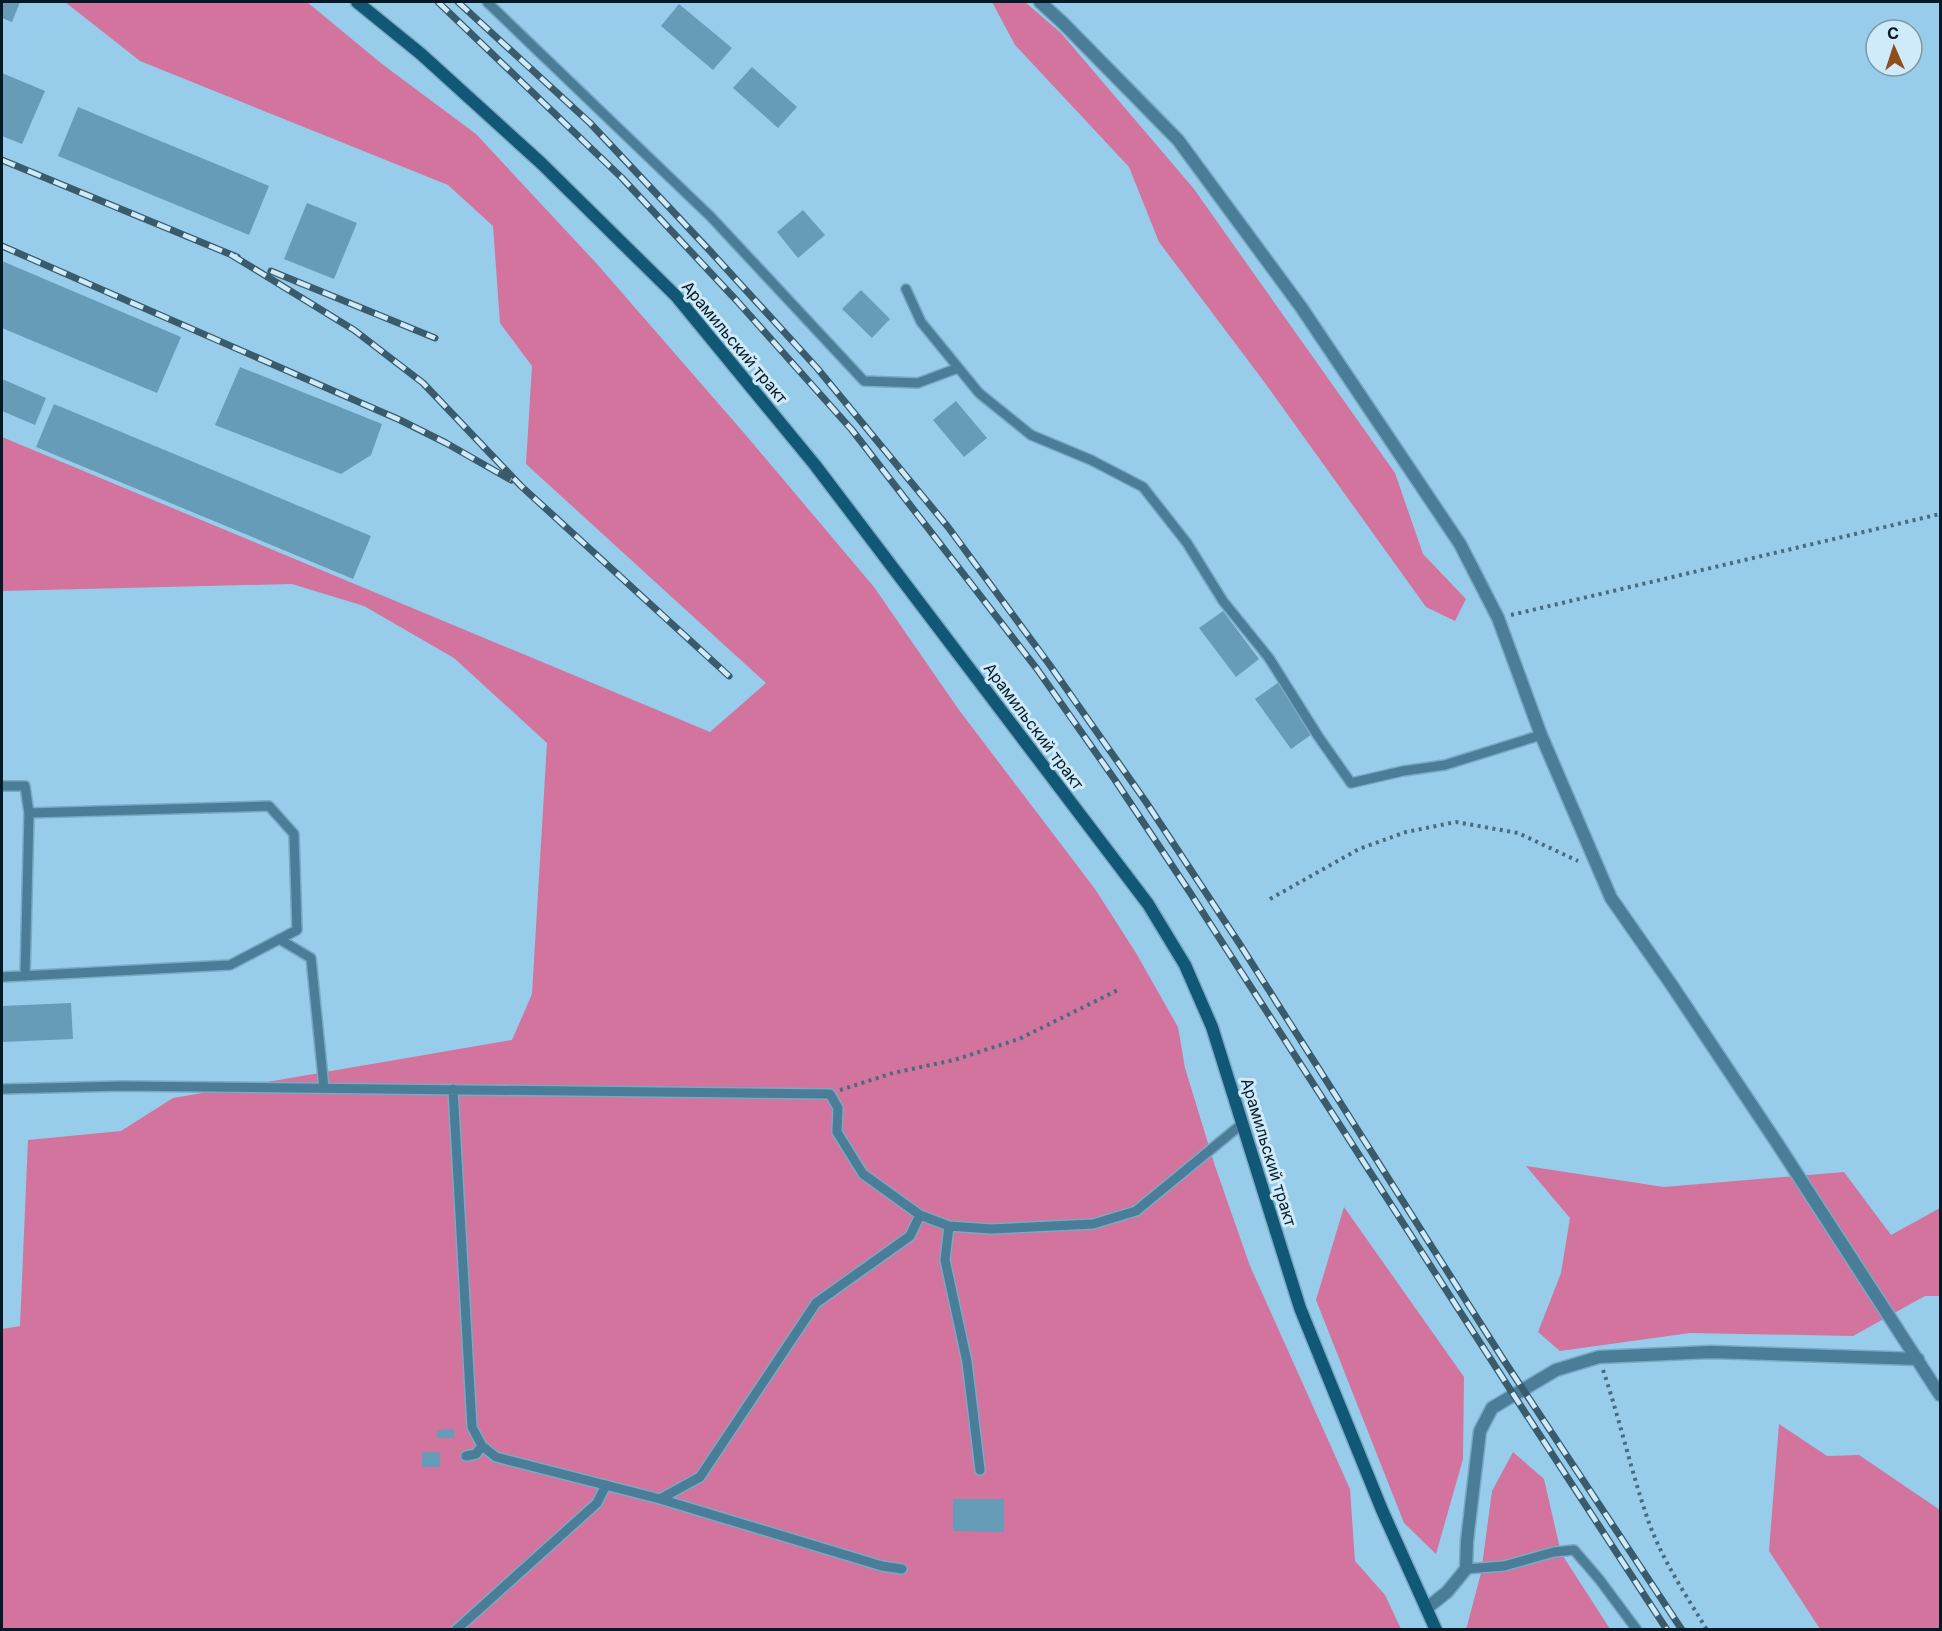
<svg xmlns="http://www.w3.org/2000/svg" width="1942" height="1631" font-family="Inter,sans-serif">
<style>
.green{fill:#d2749e}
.building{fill:#679cb8}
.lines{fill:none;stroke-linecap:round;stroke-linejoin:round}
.service-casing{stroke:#7aa9c3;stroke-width:12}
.minor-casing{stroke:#7aa9c3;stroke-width:15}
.secondary-casing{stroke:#7aa9c3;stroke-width:15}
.path{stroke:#486c7f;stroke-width:4;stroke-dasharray:3 4.5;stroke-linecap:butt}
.service{stroke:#4a7d97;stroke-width:9}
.minor{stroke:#4a7d97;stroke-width:12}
.secondary{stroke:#115876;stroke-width:12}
.rail-casing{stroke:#3a5b6c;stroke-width:7}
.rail{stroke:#cfeaf9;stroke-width:4.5;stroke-dasharray:14;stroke-linecap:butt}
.labels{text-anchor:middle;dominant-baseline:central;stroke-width:6;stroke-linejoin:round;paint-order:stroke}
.street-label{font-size:16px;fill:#051a25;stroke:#cfeaf9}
</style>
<rect width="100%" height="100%" fill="#97cdeb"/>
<path class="green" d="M65 2H307L382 64 476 134 597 264 744 433 874 587 959 710 1095 889 1136 953 1178 1027 1185 1068 1215 1166 1250 1266 1350 1489 1355 1561 1385 1595 1401 1629H2V1329L20 1326 28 1140 121 1131 173 1098 512 1040 532 994 547 743 454 658 364 606 292 584 2 591V437L710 732 766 683 526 464 532 366 500 323 493 226 448 185 140 61Z
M992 2H1025L1061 33 1194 189 1395 473 1423 554 1466 599 1455 621 1426 607 1265 383 1159 242 1129 167 1015 45Z
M1526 1166 1664 1187 1844 1172 1891 1235 1940 1208V1296H1925L1853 1336 1690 1333 1560 1351 1538 1332 1561 1273 1570 1218Z
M1344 1207 1464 1377 1463 1459 1436 1554 1404 1523 1316 1300Z
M1779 1424 1827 1456 1859 1455 1940 1510V1629H1820L1769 1551Z
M1513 1452 1544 1479 1561 1553 1610 1629 1466 1630 1481 1573 1492 1491Z"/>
<path class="building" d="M2 2H20L12 22 2 18Z
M679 4 732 48 713 70 661 26Z
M752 67 797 107 778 128 733 88Z
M2 73 45 91 22 144 2 136Z
M78 107 269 186 249 235 58 156Z
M307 203 357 223 334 279 284 259Z
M803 210 825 235 798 258 777 232Z
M2 261 181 337 157 393 2 328Z
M861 290 890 319 872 338 842 309Z
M240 367 382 424 371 455 341 474 215 425Z
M2 379 46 398 35 425 2 411Z
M956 401 987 438 964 457 933 420Z
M54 404 371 536 353 579 36 447Z
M1223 611 1259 659 1236 677 1199 628Z
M1279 682 1315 732 1291 749 1255 699Z
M71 1003 73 1039 2 1042V1006Z
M454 1429V1438H437V1430Z
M422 1452H440V1467H422Z
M953 1499H1004V1532L953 1531Z"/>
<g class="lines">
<g class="service-casing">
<path id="service" d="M487 2 711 217 864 381 918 383 958 368
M906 289 921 322 979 393 1031 435 1091 460 1143 487 1187 543 1223 601 1269 658 1318 736 1351 783 1403 771 1445 765 1541 735
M2 786H25L29 813 269 806 294 834 297 930 230 965 2 977
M279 939 311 958 324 1088
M25 976 29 813
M2 1089 123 1086 830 1094 838 1108 837 1132 863 1174 920 1215 949 1226 991 1229 1093 1224 1136 1211 1243 1123
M453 1089 472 1427 482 1446 496 1457 660 1499 882 1566 902 1569
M949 1226 945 1260 967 1362 980 1470
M466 1456 476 1454 482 1446
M660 1499 700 1477 816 1303 910 1236 920 1215
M1466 1569 1504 1566 1554 1552 1574 1550 1599 1579 1637 1630
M456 1630 597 1503 606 1485"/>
</g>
<g class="minor-casing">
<path id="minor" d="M1040 2 1063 23 1178 140 1301 307 1460 544 1498 618 1541 735 1611 898 1671 984 1777 1143 1940 1395
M1427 1608 1447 1592 1466 1569 1467 1541 1480 1431 1492 1408 1556 1370 1599 1357 1711 1352 1918 1359"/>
</g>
<g class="secondary-casing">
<path id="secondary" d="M357 2 421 54 541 163 676 296 815 465 1148 904 1185 965 1212 1027 1300 1308 1382 1510 1436 1630"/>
</g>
<path class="path" d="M1511 615 1940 514
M1270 899 1359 849 1406 832 1456 822 1518 833 1578 861
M840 1090 893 1073 954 1060 1019 1039 1118 990
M1603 1370C1620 1420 1631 1471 1648 1520 1662 1560 1686 1595 1707 1630"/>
<use href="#service" class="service"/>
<use href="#minor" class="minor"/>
<use href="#secondary" class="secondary"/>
<g class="rail-casing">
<path id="rail" d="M438 2 622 178 737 301 852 430 1037 669 1115 780 1189 891 1526 1414 1667 1630
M458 2 590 123 711 252 817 368 948 527 1049 664 1146 802 1239 943 1503 1359 1682 1630
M2 160 237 257
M2 246 400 420 446 443 511 480
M230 254 354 330 423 383 521 486 729 676
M271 271 435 338"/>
</g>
<use href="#rail" class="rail"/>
</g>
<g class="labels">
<g class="street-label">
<text transform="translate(735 342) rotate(50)">Арамильский тракт</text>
<text transform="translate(1034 726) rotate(53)">Арамильский тракт</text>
<text transform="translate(1269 1152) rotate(73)">Арамильский тракт</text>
</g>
</g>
<rect width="1942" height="1631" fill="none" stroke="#051a25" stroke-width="6"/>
<g transform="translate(1894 48) rotate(357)"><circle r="28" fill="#cfeaf9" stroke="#7e97a4" stroke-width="1.5"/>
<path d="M0-4.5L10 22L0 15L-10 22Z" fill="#904d1d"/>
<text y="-9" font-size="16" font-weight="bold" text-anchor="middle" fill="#051a25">С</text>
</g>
</svg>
